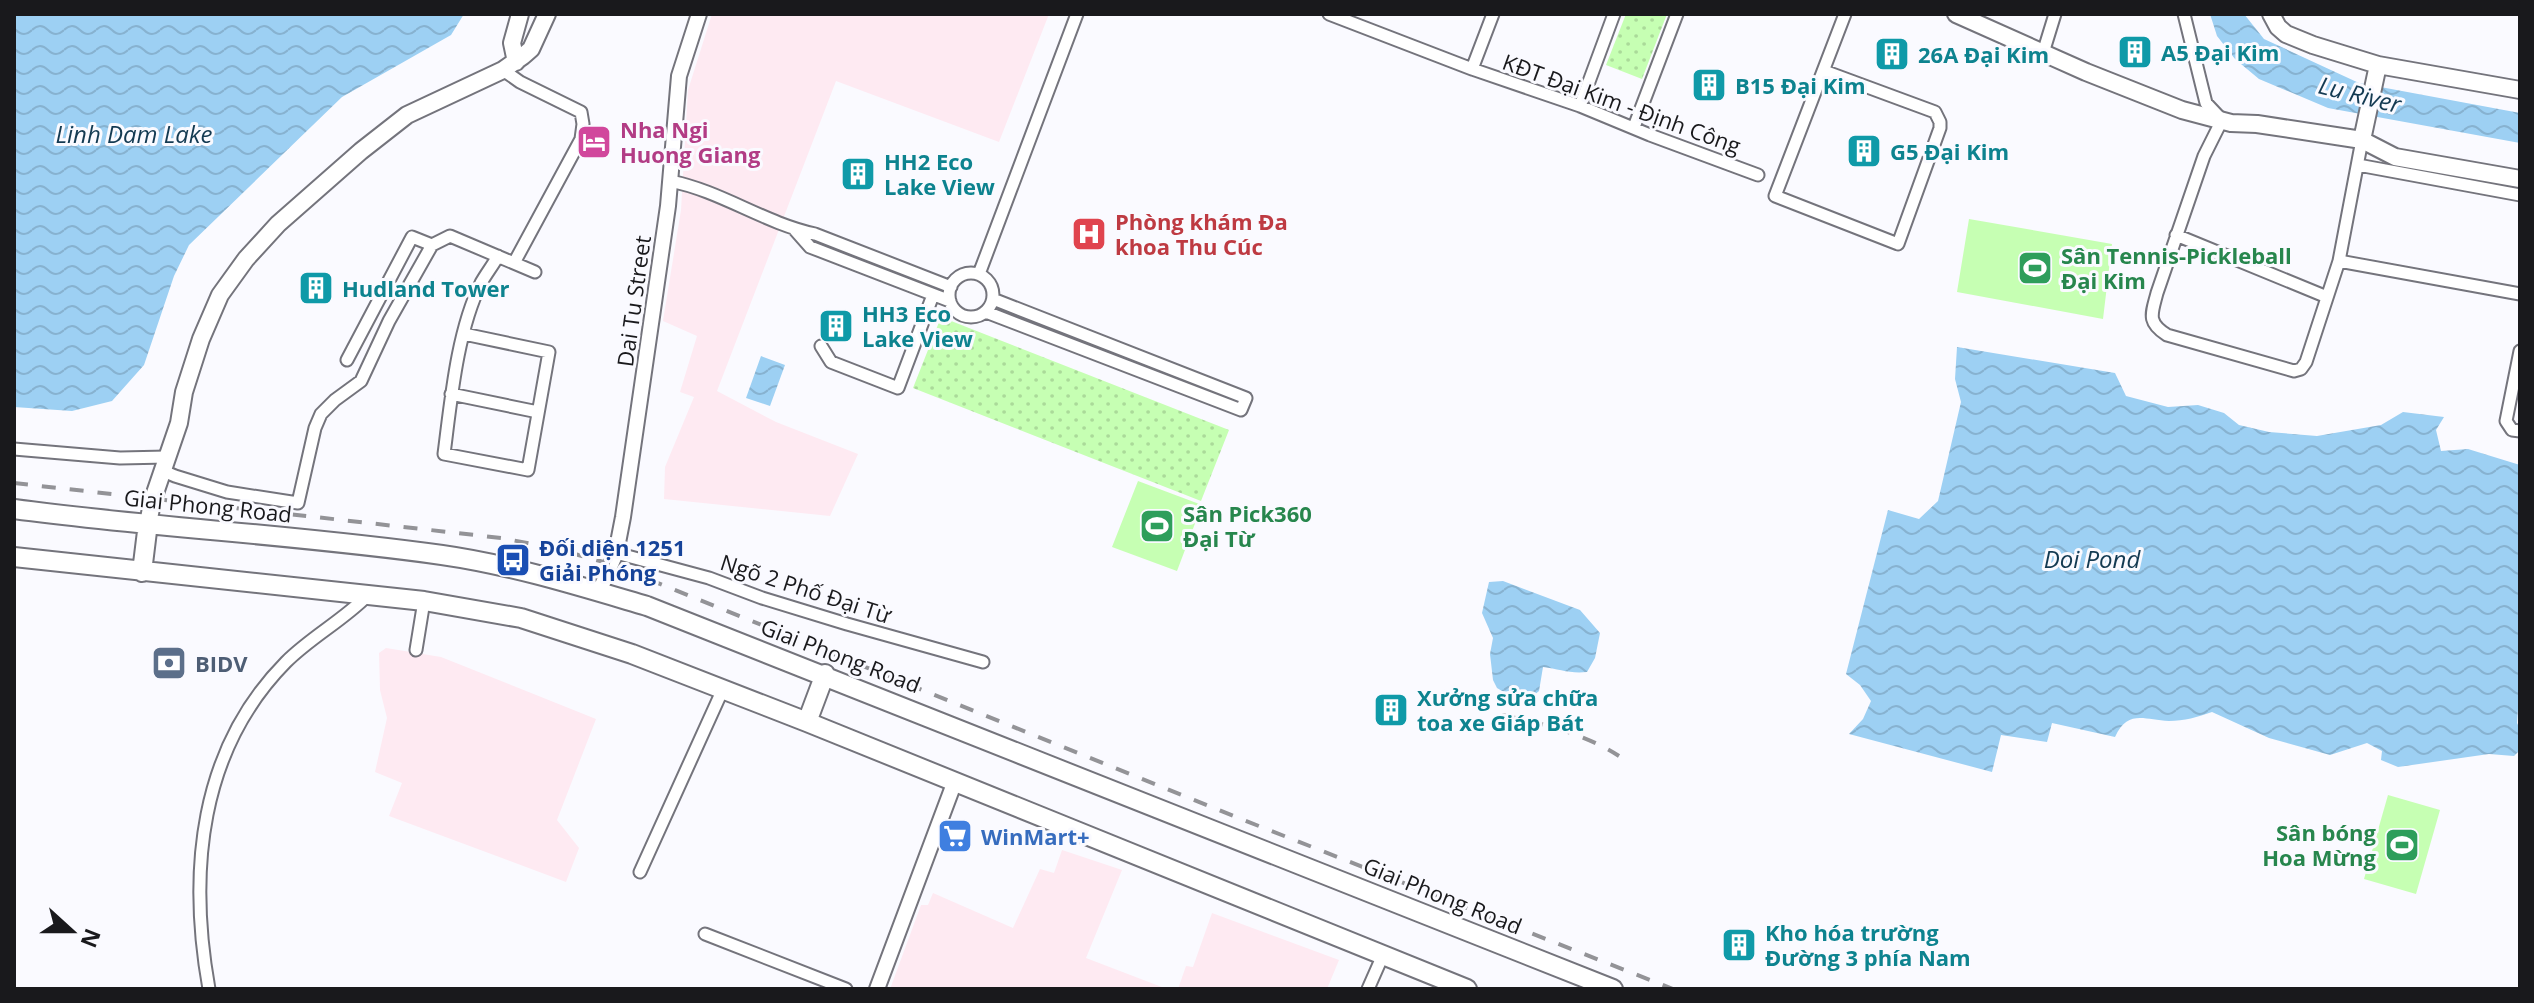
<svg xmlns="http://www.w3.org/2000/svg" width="2534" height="1003" font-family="'Open Sans',sans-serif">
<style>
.commercial{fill:#feeaf2}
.grass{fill:url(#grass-dots)}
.garden{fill:#c6ffb3}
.water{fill:url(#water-waves)}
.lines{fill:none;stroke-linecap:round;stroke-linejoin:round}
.minor-casing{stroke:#74747c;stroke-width:15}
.tertiary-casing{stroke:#74747c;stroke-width:18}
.secondary-casing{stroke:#74747c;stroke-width:20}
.primary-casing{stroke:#74747c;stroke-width:22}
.minor{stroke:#fff;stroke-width:11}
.tertiary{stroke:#fff;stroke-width:14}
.secondary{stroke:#fff;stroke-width:16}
.primary{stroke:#fff;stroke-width:18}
.rail{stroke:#939397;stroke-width:4;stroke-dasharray:14 14;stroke-linecap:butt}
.labels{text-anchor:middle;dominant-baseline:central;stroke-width:6;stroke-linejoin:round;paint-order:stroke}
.culture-label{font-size:22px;font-weight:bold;fill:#0d838f;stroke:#fafaff;text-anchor:start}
.street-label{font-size:22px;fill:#19191c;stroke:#fafaff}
.hotel-label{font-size:22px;font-weight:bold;fill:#b23c85;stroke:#fafaff;text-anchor:start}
.health-label{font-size:22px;font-weight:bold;fill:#be3a42;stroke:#fafaff;text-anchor:start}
.leisure-label{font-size:22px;font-weight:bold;fill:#27864d;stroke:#fafaff;text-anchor:start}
.transit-label{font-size:22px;font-weight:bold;fill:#164399;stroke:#fafaff;text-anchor:start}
.service-label{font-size:22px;font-weight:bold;fill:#4e5e75;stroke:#fafaff;text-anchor:start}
.shop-label{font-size:22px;font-weight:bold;fill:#366cbe;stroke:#fafaff;text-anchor:start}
.water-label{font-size:24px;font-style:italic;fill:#133a52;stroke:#fafaff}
</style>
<defs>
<pattern id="grass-dots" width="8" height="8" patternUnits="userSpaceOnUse" patternTransform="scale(2)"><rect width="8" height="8" fill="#c6ffb3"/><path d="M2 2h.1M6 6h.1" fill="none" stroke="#aada99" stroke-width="1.8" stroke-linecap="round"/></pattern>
<pattern id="water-waves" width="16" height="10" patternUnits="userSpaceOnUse" patternTransform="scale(2)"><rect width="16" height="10" fill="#9dd0f3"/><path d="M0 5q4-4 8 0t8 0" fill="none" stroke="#87b2d0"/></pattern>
</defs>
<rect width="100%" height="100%" fill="#fafaff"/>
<path class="commercial" d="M712 14H1049L999 142 836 81 717 391 776 422 858 454 830 516 664 499 665 467 694 397 680 392 697 336 663 321 681 210 688 90Z
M386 648 441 657 596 719 557 820 579 848 566 882 389 816 402 783 375 772 387 718 380 690 379 653Z
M1062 850 1122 870 1086 958 1167 989H890L921 905H928L933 893 1013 928 1040 869 1054 873Z
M1212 913 1339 960 1327 989H1178L1186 966 1193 967Z"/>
<path class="grass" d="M1626 14H1667L1642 79 1606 65Z
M941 317 1229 430 1201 501 913 388Z"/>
<path class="garden" d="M1969 219 2112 244 2103 319 1957 292Z
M1138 481 1202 505 1177 571 1112 547Z
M2388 795 2440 810 2416 894 2364 879Z"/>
<path class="water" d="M14 14H464L451 35 342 97 189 245 174 276 144 365 112 401 72 411 14 407Z
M2210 14H2244L2264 39 2359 83 2520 113V143L2328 108 2259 79 2235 59 2217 36Z
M1957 347 2115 373 2126 396 2168 407 2198 405 2224 413 2239 425 2269 432 2317 436 2381 425 2403 412 2444 417 2436 430 2441 451 2468 449 2520 465V681L2517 723 2520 729V750L2514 756 2489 754 2398 767 2381 760 2382 751 2367 743 2330 755 2269 738 2212 712C2198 717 2184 721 2169 721 2144 720 2128 709 2115 737L2052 723 2047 742 2001 735 1992 772 1849 734 1863 719 1871 701 1860 685 1846 674 1888 510 1919 519 1938 501 1961 402 1955 379Z
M761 356 785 365 770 406 746 398Z
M1503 581 1580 610 1600 633 1595 658 1587 672C1570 674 1559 669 1543 667L1539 691 1533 696 1507 694 1497 688 1493 680 1490 654 1493 638 1482 613 1489 582Z"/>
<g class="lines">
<g class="minor-casing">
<path id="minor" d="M1329 14 1472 69 1580 106 1650 135 1758 175
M2184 14 2206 103 2222 120 2204 156 2157 293C2152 313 2146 322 2167 335L2294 371 2301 369 2306 362 2339 261 2362 140
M2043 53 2055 14
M1472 69 1493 14
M503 70 520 82 581 112 583 124 581 139 514 263
M1824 71 1935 112 1940 122V128L1898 244 1775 196 1845 14
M1580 106 1614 14
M1634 127 1677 14
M2358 165 2520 195
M670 181C721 191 764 223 815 234L951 287
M795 230 810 247 950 301
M2176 235 2327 297
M2339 261 2520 294
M949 295a22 22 0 1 1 44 0a22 22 0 1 1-44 0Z
M979 274 1077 14
M986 312 1241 410 1246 398 993 299
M464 334 549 352 528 470 444 454C451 400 457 331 481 283 486 274 493 265 498 256
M821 346 831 362 898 388 933 295
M2520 351 2506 421 2512 430 2520 431
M347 360 412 237 432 245
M451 394 538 412
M14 449 120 458 167 457
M164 467 168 473 175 476 227 492 298 503 315 428 321 414 335 400 361 381 389 321 432 245 450 236 535 272
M616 553 709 578 762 598 847 624 983 662
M416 650 424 601
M640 872 723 689
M705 934 846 989
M209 989C188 872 199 750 286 662 311 637 342 621 367 596
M1368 989 1383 955"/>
</g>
<g class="tertiary-casing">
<path id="tertiary" d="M599 592 616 553 623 517 668 206 679 76 699 14
M877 989 955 781"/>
</g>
<g class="secondary-casing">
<path id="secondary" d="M1956 14 2086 72 2182 110 2231 123 2257 124 2362 140 2395 157 2520 179
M2271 14 2278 27 2286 34 2313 45 2378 65 2520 90
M516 62 512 43 520 14
M2362 140 2378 65
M148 523 153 499 179 423 184 392 201 339 220 295 246 259 278 224 361 151 407 115 503 70 523 56 531 49 547 14"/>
</g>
<g class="primary-casing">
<path id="primary" d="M14 509C156 528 300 535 442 555 512 565 579 586 647 606L1613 989
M14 557 424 601 521 618 632 654 807 722 1467 989
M142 572 148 523
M807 722 825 674"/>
</g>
<use href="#minor" class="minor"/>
<use href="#tertiary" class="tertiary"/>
<use href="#secondary" class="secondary"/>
<use href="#primary" class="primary"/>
<path class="rail" d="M14 483 501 538 553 548 611 564 1241 819 1673 989
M1502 715C1541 723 1585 734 1619 756"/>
</g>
<defs>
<g id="building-square" transform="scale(1.8)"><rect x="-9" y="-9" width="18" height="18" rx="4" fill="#0f9aa8" stroke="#fafaff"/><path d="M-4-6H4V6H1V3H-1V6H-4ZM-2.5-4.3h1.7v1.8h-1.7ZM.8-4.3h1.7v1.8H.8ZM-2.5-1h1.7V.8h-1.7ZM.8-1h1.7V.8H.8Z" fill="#fff"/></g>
<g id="hotel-square" transform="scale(1.8)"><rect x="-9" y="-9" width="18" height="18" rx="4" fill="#d1479c" stroke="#fafaff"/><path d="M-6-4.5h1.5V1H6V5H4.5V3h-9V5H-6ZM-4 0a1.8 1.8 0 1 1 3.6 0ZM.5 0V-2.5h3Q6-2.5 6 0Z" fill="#fff"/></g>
<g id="hospital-square" transform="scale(1.8)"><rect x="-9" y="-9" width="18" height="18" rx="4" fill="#e0444e" stroke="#fafaff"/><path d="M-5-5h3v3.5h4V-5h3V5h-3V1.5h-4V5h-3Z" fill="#fff"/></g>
<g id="stadium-square" transform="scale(1.8)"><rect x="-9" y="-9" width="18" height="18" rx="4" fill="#2e9e5b" stroke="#fafaff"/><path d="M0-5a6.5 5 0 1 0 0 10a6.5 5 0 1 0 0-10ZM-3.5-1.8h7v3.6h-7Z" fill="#fff"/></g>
<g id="bus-square" transform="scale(1.8)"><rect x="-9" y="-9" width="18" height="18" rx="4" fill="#1a4fb4" stroke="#fafaff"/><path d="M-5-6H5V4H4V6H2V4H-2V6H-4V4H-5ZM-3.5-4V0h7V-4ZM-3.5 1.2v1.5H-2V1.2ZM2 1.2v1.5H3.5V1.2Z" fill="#fff"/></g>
<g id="bank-square" transform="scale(1.8)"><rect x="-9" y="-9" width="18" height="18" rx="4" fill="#5c6f8a" stroke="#fafaff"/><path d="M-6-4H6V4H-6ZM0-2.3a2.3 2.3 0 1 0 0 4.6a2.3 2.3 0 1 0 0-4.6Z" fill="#fff"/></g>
<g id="supermarket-square" transform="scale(1.8)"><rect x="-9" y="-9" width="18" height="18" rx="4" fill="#3f7fe0" stroke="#fafaff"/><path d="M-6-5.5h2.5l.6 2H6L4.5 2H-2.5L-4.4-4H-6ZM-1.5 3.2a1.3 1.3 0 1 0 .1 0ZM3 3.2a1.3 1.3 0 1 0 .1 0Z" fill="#fff"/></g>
</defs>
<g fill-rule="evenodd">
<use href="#building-square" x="2135" y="52"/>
<use href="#building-square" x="1892" y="54"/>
<use href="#building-square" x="1709" y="85"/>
<use href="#hotel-square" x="594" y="142"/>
<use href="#building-square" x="1864" y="151"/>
<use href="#building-square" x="858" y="174"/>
<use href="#hospital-square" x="1089" y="234"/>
<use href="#stadium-square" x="2035" y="268"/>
<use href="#building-square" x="316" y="288"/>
<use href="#building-square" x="836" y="326"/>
<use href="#stadium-square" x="1157" y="526"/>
<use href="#bus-square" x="513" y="560"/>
<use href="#bank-square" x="169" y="663"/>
<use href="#building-square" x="1391" y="710"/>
<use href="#supermarket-square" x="955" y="836"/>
<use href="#stadium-square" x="2402" y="845"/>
<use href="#building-square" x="1739" y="945"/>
</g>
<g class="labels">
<g class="culture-label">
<text x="2161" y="52">A5 Đại Kim</text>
<text x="1918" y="54">26A Đại Kim</text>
<text x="1735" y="85">B15 Đại Kim</text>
<text x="1890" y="151">G5 Đại Kim</text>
<text x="884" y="161">HH2 Eco<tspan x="884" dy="25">Lake View</tspan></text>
<text x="342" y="288">Hudland Tower</text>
<text x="862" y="313">HH3 Eco<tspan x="862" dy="25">Lake View</tspan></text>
<text x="1417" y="697">Xưởng sửa chữa<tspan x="1417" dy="25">toa xe Giáp Bát</tspan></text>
<text x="1765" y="932">Kho hóa trường<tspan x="1765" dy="25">Đường 3 phía Nam</tspan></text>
</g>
<g class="street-label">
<text transform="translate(1622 103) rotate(20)">KĐT Đại Kim - Định Công</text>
<text transform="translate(633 301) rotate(-82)">Dai Tu Street</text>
<text transform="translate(208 505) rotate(6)">Giai Phong Road</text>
<text transform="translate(806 588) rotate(18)">Ngõ 2 Phố Đại Từ</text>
<text transform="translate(841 655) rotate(21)">Giai Phong Road</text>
<text transform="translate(1443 895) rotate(22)">Giai Phong Road</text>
</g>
<g class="hotel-label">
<text x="620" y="129">Nha Ngi<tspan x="620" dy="25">Huong Giang</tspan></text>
</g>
<g class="health-label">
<text x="1115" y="221">Phòng khám Đa<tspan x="1115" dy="25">khoa Thu Cúc</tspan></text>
</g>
<g class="leisure-label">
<text x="2061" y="255">Sân Tennis-Pickleball<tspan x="2061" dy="25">Đại Kim</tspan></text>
<text x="1183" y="513">Sân Pick360<tspan x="1183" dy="25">Đại Từ</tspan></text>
<text x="2376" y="832" text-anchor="end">Sân bóng<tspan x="2376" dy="25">Hoa Mừng</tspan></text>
</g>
<g class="transit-label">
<text x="539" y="547">Đối diện 1251<tspan x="539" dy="25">Giải Phóng</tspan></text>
</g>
<g class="service-label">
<text x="195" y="663">BIDV</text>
</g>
<g class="shop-label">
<text x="981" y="836">WinMart+</text>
</g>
<g class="water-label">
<text transform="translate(2360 94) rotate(14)">Lu River</text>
<text x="134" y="133">Linh Dam Lake</text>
<text x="2092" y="558">Doi Pond</text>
</g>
</g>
<rect width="2534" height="1003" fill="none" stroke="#19191c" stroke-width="32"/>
<g transform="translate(72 931) rotate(111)" stroke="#fafaff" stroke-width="6" paint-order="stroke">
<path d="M0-6L14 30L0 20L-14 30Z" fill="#19191c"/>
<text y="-12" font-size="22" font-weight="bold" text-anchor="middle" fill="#19191c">N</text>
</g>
</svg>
